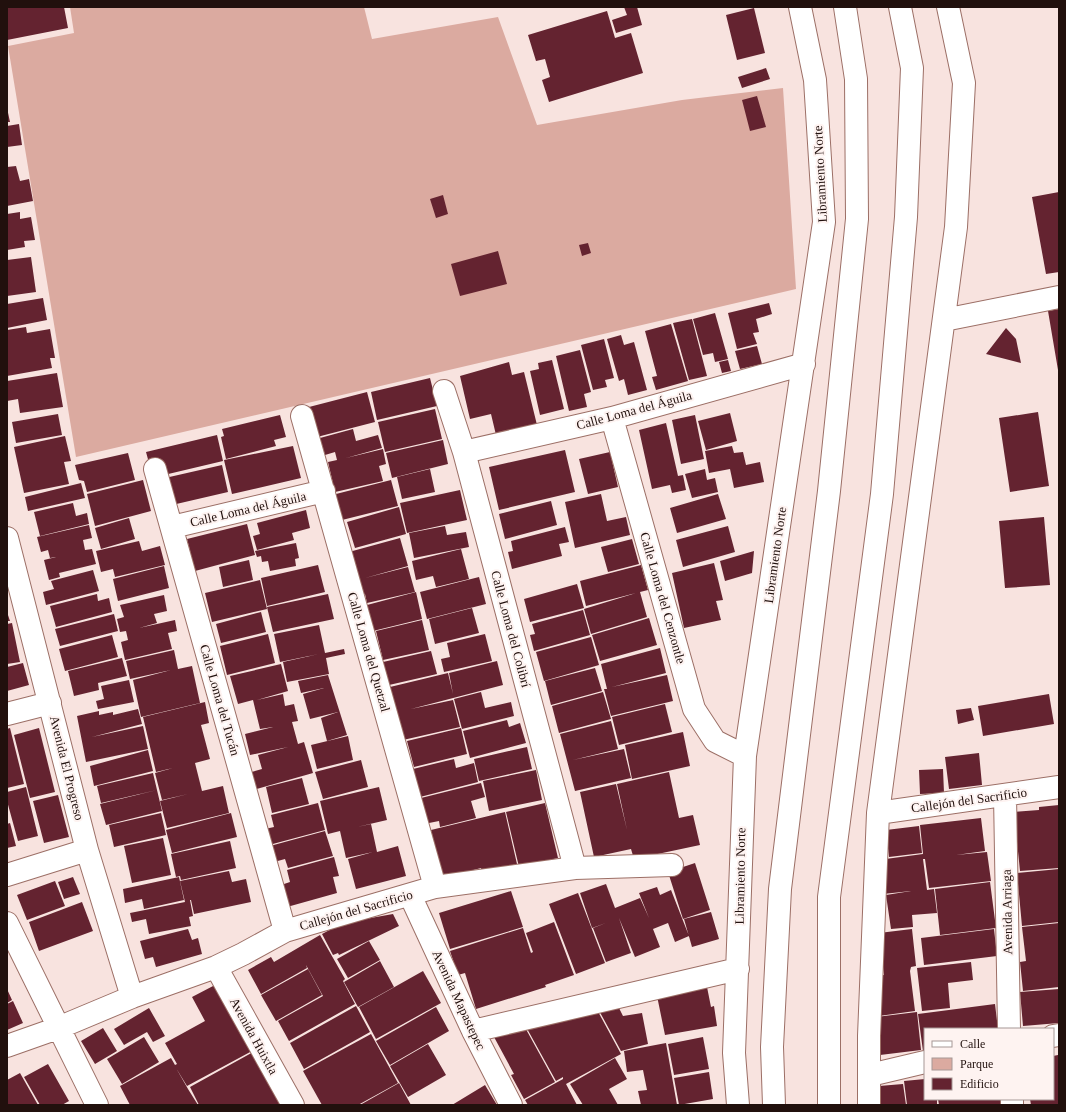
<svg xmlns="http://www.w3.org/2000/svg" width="1066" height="1112" font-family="Georgia,serif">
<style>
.green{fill:#dbaaa0}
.building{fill:#642330}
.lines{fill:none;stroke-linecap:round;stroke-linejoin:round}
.minor-casing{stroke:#9c6f66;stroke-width:24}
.highway-casing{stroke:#9c6f66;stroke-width:24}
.minor{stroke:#fff;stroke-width:22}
.highway{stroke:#fff;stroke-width:22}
.labels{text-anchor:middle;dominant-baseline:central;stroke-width:4;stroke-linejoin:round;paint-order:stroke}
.street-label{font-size:13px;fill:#21100d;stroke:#fef3f1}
</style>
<rect width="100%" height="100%" fill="#f8e3df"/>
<path class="green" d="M70 7H364L372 39 498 17 537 125 682 100 783 88 796 289 76 457 8 46 74 33Z"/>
<path class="building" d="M7 7H64L68 28 7 40Z
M624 7H637L642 25 616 33 612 20 627 15Z
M754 8 765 53 737 60 726 15Z
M607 11 615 38 631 33 643 73 549 102 542 80 550 77 545 59 536 61 528 35Z
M766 68 770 79 742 88 738 77Z
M757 96 766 127 750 131 742 100Z
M7 108 10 122H7Z
M19 124 22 145 7 147V126Z
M16 166 20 181 29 179 33 201 7 206V167Z
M1059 192V272L1046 274 1032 197Z
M443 195 448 214 436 218 430 199Z
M20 212V219L31 217 35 240 24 241 25 247 7 250V214Z
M588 243 591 253 582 256 579 245Z
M498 251 507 284 460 296 451 264Z
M31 257 36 292 7 296V260Z
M43 298 47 320 7 328V304Z
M769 303 772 314 756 319 759 332 753 333 757 344 737 349 728 313Z
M1059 309V370H1058L1048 311Z
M715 313 728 359 715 362 713 353 703 355 693 319Z
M692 319 707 376 689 380 673 323Z
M671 324 688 381 656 390 652 377 657 376 645 331Z
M26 327 27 333 50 329 55 358H50L52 368 7 376V330Z
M1006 328 1016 339 1021 363 986 354Z
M621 335 624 345 634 342 647 390 628 395 624 379 619 381 607 339Z
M604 339 614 378 605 380 607 387 593 390 581 345Z
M757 346 762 364 740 369 735 351Z
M580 350 591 392 584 394 587 407 569 411 556 356Z
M552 360 564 409 540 415 530 371 539 369 538 363Z
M728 360 731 371 722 373 719 362Z
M509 362 512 375 524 372 537 425 496 435 491 414 470 419 460 376Z
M57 373 63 407 20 413 18 399 7 401V381Z
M430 378 437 406 377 420 371 392Z
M367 392 375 422 317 437 309 407Z
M435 409 442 439 385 452 378 422Z
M1038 412 1049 486 1010 492 999 418Z
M730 413 737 441 706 450 698 421Z
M58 414 62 435 16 443 12 422Z
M280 415 286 437 274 440 276 446 226 459 221 437 224 436 222 429Z
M695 415 704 459 681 464 672 420Z
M666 423 678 476 683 475 686 490 672 493 670 485 652 489 639 430Z
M353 429 356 441 378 435 382 448 346 458 383 449 386 464 379 466 383 481 335 492 328 462 337 460 335 452 325 455 320 438Z
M217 435 223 461 164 475 149 463 146 452Z
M65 436 71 461 64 462 69 484 24 493 14 447Z
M443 440 448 464 392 478 386 453Z
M293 446 301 478 232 494 224 460Z
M732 446 734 453 743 452 746 465 760 462 764 482 734 488 730 469 709 473 705 451Z
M565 450 575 492 499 510 489 467Z
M610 452 618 487 588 494 579 459Z
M128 453 135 480 87 492 84 481 79 480 75 465Z
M222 465 228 492 172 505 165 478Z
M430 469 435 492 402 499 397 477Z
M705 469 707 480 715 478 718 492 692 498 685 474Z
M143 480 151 511 95 526 87 494Z
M391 480 398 506 342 520 336 494Z
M81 483 85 498 28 511 25 497Z
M460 490 467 520 407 533 400 503Z
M601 494 607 521 626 517 630 535 575 548 565 502Z
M718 494 726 519 677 533 670 508Z
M551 501 557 525 505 539 499 514Z
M73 503 76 516 87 513 89 524 40 536 34 512Z
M399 507 406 534 355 548 347 522Z
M306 510 310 528 292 533 294 540 257 550 253 536 260 534 257 523Z
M1044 517 1050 585 1005 588 999 521Z
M129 518 135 539 101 549 95 528Z
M247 524 255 555 195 571 187 539Z
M89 525 92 538 83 540 85 550 92 549 96 564 59 573 60 577 49 580 44 560 56 557 50 558 48 550 41 552 37 537Z
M445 526 447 535 466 532 469 547 414 558 409 533Z
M728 526 735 552 683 567 676 540Z
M565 527 569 542 559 544 562 556 512 569 508 552 513 551 511 541Z
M400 538 408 566 365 578 408 567 415 592 367 603 365 594 359 593 349 552Z
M632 539 639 564 608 572 601 547Z
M139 541 142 551 160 546 165 565 115 577 113 569 101 572 96 551Z
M296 543 299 558 295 559 296 566 270 571 268 561 262 562 261 556 257 557 255 551Z
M461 549 469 579 436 587 433 576 416 580 412 561Z
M754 551 752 573 725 581 720 561Z
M249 560 253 580 223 587 219 567Z
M714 563 723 600 716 601 721 620 684 628 672 573Z
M318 565 325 592 267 606 261 578Z
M641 565 648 590 640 592 647 617 591 634 584 609 636 593 586 606 580 581Z
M164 566 169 588 118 601 113 579Z
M93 570 99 591 46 605 43 592 54 589 51 581Z
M479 577 486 604 427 619 420 592Z
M260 580 267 609 212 622 205 593Z
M577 584 584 608 530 622 524 599Z
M416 592 422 619 373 631 367 605Z
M97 594 98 601 109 598 112 612 56 627 50 606Z
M328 594 334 619 273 632 267 607Z
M164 595 167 611 154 614 157 623 139 628 175 620 177 631 168 633 172 649 125 660 121 642 128 640 126 631 120 632 117 619 124 617 120 605Z
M472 608 479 633 435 644 429 619Z
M583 610 590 635 534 651 530 635 535 634 532 624Z
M7 612 10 621H7Z
M261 612 266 632 221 643 216 624Z
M114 614 118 631 60 646 55 629Z
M649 618 657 645 600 661 592 635Z
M422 620 429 650 383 660 376 631Z
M12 623 20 662 7 664V624Z
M319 625 325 653 344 649 345 654 326 658 329 674 287 682 283 662 319 654 280 662 274 634Z
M268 634 275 663 227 675 220 646Z
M485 634 492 661 444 672 441 659 450 657 447 643Z
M112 635 118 657 65 671 59 649Z
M591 637 599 665 544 681 536 652Z
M660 648 666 673 612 687 667 675 673 701 611 716 604 689H607L601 664Z
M174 650 178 669 192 666 200 703 141 717 133 680 171 670 130 679 126 661Z
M431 651 437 674 389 685 383 662Z
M122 658 127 676 98 683 99 690 74 696 68 671Z
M497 661 503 685 411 709 453 700 460 727 403 740 390 687 448 673 453 694 449 673Z
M23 663 29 685 7 691V667Z
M281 664 288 691 257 700 283 694 285 706 294 704 298 721 292 722 298 744 304 742 313 773 253 790 248 773 262 769 258 755 288 747 250 755 245 734 273 727 260 729 253 700 238 704 230 676Z
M595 668 602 691 551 705 545 681Z
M328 675 347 735 327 741 321 718 338 712 310 719 303 694 324 688 301 693 298 681Z
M129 680 134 702 98 709 96 701 104 699 101 686Z
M481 692 485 708 511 702 514 716 462 729 454 699Z
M603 692 611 719 559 733 552 706Z
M1049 694 1054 724 983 736 978 706Z
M205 702 209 723 201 725 210 759 195 763 202 791 223 786 229 813 167 828 160 801 188 794 162 800 155 773 173 768 156 772 143 717Z
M665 704 672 732 619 745 612 717Z
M971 708 974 720 958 724 956 710Z
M138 709 142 724 92 737 143 726 148 749 86 762 77 716 99 711V715L113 712V715Z
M507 720 509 727 520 723 526 743 470 758 463 731Z
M611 721 618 749 573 760 624 749 631 778 575 791 560 734Z
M10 728 24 784 7 788V729Z
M39 728 55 792 30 798 14 735Z
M461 728 467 754 414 767 407 741Z
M683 732 690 766 632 779 625 745Z
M348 736 353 760 317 769 311 745Z
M527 747 532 769 479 781 474 759Z
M148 750 153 771 94 786 90 766Z
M979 753 982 785 949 789 945 757Z
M454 759 456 768 474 763 478 782 420 797 413 769Z
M361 760 368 787 323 799 315 772Z
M943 769 944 793 920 794 919 770Z
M536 770 542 800 489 811 483 781Z
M669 772 679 818 693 815 700 845 634 859 631 849 594 857 580 792 616 784 627 830 617 784Z
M153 773 157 790 101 803 97 786Z
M302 778 309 804 272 813 266 787Z
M481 783 485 797 471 801 476 818 440 827 439 821 424 824 417 799Z
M26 787 38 836 18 841 7 801V792Z
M379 787 387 820 357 827 371 824 377 852 398 846 406 876 356 889 348 859 373 852 346 858 340 831 328 834 320 801Z
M157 790 162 811 106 825 100 804Z
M58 795 69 837 44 843 33 801Z
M318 803 325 830 269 845 265 829 274 827 271 815Z
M545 803 558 858 519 867 506 812Z
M1059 805V868L1020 871 1014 812 1039 810V807Z
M505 812 517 864 482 872 481 868 443 878 431 830Z
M161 813 166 835 114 847 109 825Z
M231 813 237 837 172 853 166 830Z
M981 818 985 851 956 855 987 852 991 881 929 888 925 859H923L927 890 934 889 937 913 912 915 913 927 891 929 886 895 911 891 883 894 878 860 923 854 920 825Z
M10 823 16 846 7 848V824Z
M919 826 922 853 889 857 886 830Z
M325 831 333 856 288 868 285 859 274 862 270 846Z
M163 838 171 875 132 883 124 846Z
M230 841 236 868 181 880 180 876 176 877 171 854Z
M334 857 339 876 333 877 337 893 287 907 281 885 290 882 287 870Z
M695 863 710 910 683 919 668 872Z
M1059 869V922L1022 926 1017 873Z
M229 871 232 882 246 879 251 902 194 914 191 900H190L193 916 189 917 191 926 149 934 146 919 132 922 130 913 185 902 180 881Z
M73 877 80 894 64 899 58 882Z
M179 877 184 900 144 909 142 899 125 903 123 889Z
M55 881 65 906 27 920 17 895Z
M990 882 996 928 940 935 935 889Z
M606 884 615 908 640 898 649 918 639 893 657 887 660 895 671 890 689 936 675 942 668 923 653 929 660 947 635 957 619 918 631 953 606 962 593 928 606 923 592 928 580 893Z
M511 891 523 927 450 949 439 913Z
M578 893 605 963 576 974 549 904Z
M82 902 93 931 39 951 29 922Z
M711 912 719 939 692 947 684 919Z
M393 914 399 926 339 955 338 953 333 955 322 934 343 923Z
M554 922 574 975 545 985 546 987 476 1009 465 973 458 975 450 951 523 928 531 953 533 952 526 933Z
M1059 923V987L1023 991 1020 962 1026 961 1022 927Z
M188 929 192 940 198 938 202 954 156 967 153 957 145 959 140 941Z
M912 929 916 966 911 967 910 971 915 1011 879 1016 874 976 884 975 879 933Z
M994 929 997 956 924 965 921 938Z
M320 935 345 979 343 981 355 1004 289 1041 278 1021 323 996 306 965 307 968 261 994 248 970 271 957 274 962Z
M369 941 380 960 348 978 337 959Z
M380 961 394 987 358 1007 344 982Z
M971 962 973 980 948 983 950 1008 922 1011 917 968Z
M308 969 322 995 276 1021 261 995Z
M423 971 441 1003 376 1039 359 1007Z
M706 982 711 1007 714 1006 717 1026 665 1035 656 991Z
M215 985 252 1051 187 1086 176 1068 188 1089 198 1105H130L120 1086 171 1058 175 1065 177 1064 165 1043 205 1021 192 997Z
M7 989 12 1000 7 1003Z
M1059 989V1023L1023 1026 1020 992Z
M13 1001 23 1023 7 1030V1004Z
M616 1002 623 1016 642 1013 648 1044 621 1051 596 1005Z
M995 1004 998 1029H925V1051H923L918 1014Z
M356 1006 370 1032 304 1069 290 1043Z
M595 1006 621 1054 566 1084 577 1105H528L525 1100 563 1079V1077L556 1081 525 1025Z
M436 1007 449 1031 390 1065 376 1041Z
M149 1008 165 1036 153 1042 147 1032 124 1045 114 1029Z
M917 1012 921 1050 880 1055 876 1017Z
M522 1022 555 1082 524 1099 511 1075 514 1074 494 1037Z
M103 1028 117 1051 95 1064 81 1041Z
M371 1034 398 1083 358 1105H322L303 1071Z
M144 1037 159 1062 122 1084 107 1059Z
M703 1037 709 1069 674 1075 668 1044Z
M666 1043 677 1105H641L638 1091 647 1090 643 1070 627 1072 624 1051Z
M428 1044 446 1075 408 1097 390 1066Z
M255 1051 285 1105H199L190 1087Z
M1058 1055 1059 1105H1031L1030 1099H1053V1056Z
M615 1058 627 1079 609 1089 618 1105H583L570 1084Z
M48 1064 69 1101 62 1105H40L24 1077Z
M709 1072 713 1099 679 1105 674 1078Z
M20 1073 38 1105H7V1080Z
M925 1079V1099H937V1105H907L904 1081Z
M399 1083 411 1105H360Z
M903 1084 906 1105H881L879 1086Z
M485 1085 497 1105H452Z
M938 1099H1001L1002 1105H939Z"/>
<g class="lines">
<g class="minor-casing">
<path id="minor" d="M944 320 1059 297
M444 391 464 452 575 868
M302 416 435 887
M612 418 694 709 715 741 745 756
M464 452 612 418 804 364
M155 469 285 931
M172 527 324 491
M7 538 87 850 132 997
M7 714 50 703
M1005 795 1009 1029
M878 813 1059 787
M7 875 87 850
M410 895 473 1031 511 1105
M7 923 97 1105
M216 967 293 1105
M473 1031 738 969
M1053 1036 1059 1035
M7 1046 58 1028 132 997 216 967 243 954 285 931 435 887 575 868 672 865
M870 1075 925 1062
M1012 1099V1105
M738 1105 734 1053 745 756 824 222 815 80 800 7
M869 1105V1036L878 813 956 227 964 83 948 7"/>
</g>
<g class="highway-casing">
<path id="highway" d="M774 1105 772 1047 780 889 829 491 857 219 856 79 845 7
M829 1105V897L882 494 906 217 912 68 900 7"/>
</g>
<use href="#minor" class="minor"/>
<use href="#highway" class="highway"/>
</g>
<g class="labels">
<g class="street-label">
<text transform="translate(820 174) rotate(-93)">Libramiento Norte</text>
<text transform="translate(634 410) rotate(-15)">Calle Loma del Águila</text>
<text transform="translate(248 509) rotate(-13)">Calle Loma del Águila</text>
<text transform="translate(775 555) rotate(-82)">Libramiento Norte</text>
<text transform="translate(663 598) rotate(74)">Calle Loma del Cenzontle</text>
<text transform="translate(511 629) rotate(75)">Calle Loma del Colibrí</text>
<text transform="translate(369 652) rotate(74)">Calle Loma del Quetzal</text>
<text transform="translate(220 700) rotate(74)">Calle Loma del Tucán</text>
<text transform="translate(67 768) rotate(76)">Avenida El Progreso</text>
<text transform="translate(969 800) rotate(-8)">Callejón del Sacrificio</text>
<text transform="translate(740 876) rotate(-89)">Libramiento Norte</text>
<text transform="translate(356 910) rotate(-16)">Callejón del Sacrificio</text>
<text transform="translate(1007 912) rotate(-91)">Avenida Arriaga</text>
<text transform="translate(459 1000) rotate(65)">Avenida Mapastepec</text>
<text transform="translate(254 1036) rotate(61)">Avenida Huixtla</text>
</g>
</g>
<rect width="1066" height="1112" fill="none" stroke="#21100d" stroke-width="16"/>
<rect x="924" y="1028" width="130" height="72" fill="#fef3f1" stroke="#a69896"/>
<rect x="932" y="1041" width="20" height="6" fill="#ffffff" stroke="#a69896"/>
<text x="960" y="1048" font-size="12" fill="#21100d">Calle</text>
<rect x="932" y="1058" width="20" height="12" fill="#dbaaa0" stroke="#a69896"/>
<text x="960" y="1068" font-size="12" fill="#21100d">Parque</text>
<rect x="932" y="1078" width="20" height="12" fill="#642330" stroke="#a69896"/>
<text x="960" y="1088" font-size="12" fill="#21100d">Edificio</text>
</svg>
